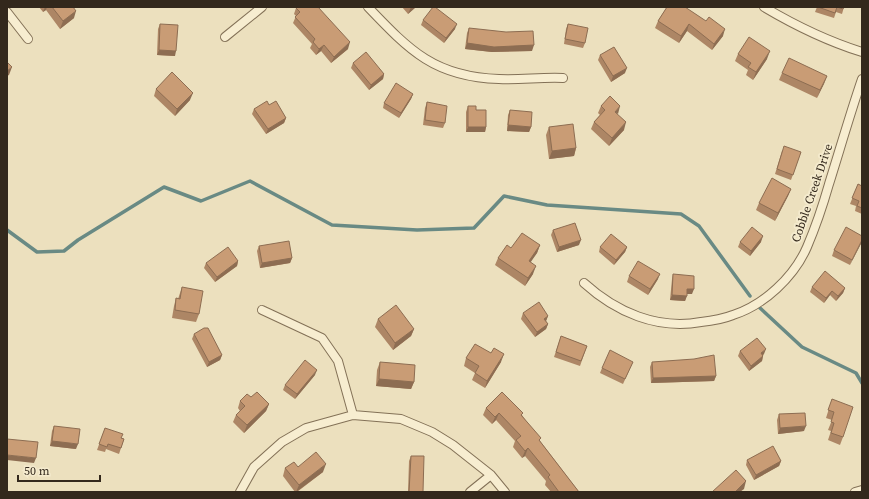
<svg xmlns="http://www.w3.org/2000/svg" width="869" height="499" font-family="'Source Serif 4',serif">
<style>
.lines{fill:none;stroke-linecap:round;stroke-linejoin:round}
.stream{stroke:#698a84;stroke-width:3.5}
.street-casing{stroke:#837157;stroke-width:10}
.street{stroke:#f7edd0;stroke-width:8}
.wall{fill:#ad8665}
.shaded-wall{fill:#8d6d52}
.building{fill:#c99c75;stroke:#8d6d52}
.labels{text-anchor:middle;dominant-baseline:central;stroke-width:4;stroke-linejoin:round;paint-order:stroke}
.street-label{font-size:12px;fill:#33281c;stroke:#f4eacd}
</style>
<rect width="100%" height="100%" fill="#ece0be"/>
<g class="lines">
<path class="stream" d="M7 230 37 252 64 251 78 240 164 187 201 201 250 181 332 225 417 230 474 228 504 196 547 205 681 214 699 226 750 296
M760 308 802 347 856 373 862 383"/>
<g class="street-casing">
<path id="street" d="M368 7C410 51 435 77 499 79 520 80 542 77 563 78
M764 7C796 26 827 41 862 52
M7 12 28 39
M225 37 262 7
M584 283C616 312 657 330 701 322 711 321 723 319 733 315 764 305 794 277 807 247 816 226 823 205 829 184 840 149 850 114 862 79
M262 310 322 338 338 361 353 415
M240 492 254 467 282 442 306 428 353 415 401 419 432 432 453 445 491 475 505 492
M470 492 491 475
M855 492 862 490"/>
</g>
<use href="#street" class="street"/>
</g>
<path class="wall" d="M39 7H73L74 18 60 29 46 10 43 12Z
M402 7H416L408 14Z
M667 7 723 36 712 50 687 31 679 43 655 28 658 21Z
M817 7H844L842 14 836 12 834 18 815 12Z
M296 8 348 49 331 63 321 51 316 55 310 48 312 44 293 23 296 16 294 14Z
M423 20 455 29 444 43 421 25Z
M160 24 175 56 157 55 158 29Z
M568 24 585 43 583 48 564 44 566 29Z
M469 28 532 51 492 52 465 49 467 33Z
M738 54 767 59 753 80 746 75 748 70 735 61Z
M600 55 625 73 611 82 598 60Z
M353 63 384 74 383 79 369 90 351 68Z
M782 73 827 76 817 98 779 80Z
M156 89 190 100 175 116 154 96Z
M413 94 411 99 399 118 383 108 384 103Z
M427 102 445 123 443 128 423 125 425 108Z
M269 105 286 118 284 123 266 134 252 114 254 109Z
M468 106 476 110 486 127 485 132H466V112Z
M601 106 617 114 624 130 609 146 591 129 594 122 600 115 598 113Z
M510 110 531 127 529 132 507 131 508 115Z
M549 127 576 148 574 156 549 159 546 135Z
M782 151 801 152 791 180 775 174Z
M858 184 862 186V214L855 211 856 206 850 204Z
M791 189 788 196 775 221 756 210 759 203Z
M553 230 579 245 557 252 551 235Z
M862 236 850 265 832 256 834 250Z
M740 242H761L750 256 738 247Z
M540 245 537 253 530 262 533 274 525 286 495 265 498 258 511 248Z
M259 246 292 258 290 263 260 268 257 251Z
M600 247H627L625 252 614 265 599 252Z
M238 261 237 266 215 282 204 268 206 263Z
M673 274 692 294H687L685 301 670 300 672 279Z
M629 276 658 279 648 295 627 282Z
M182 287 199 314 196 322 172 318 174 306 176 298 178 299Z
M812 287 845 288 843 293 836 301 830 295 824 303 810 292Z
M523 313 548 316 546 321 548 324 546 329 535 337 521 319Z
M378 319 414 329 411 336 393 350 375 327Z
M194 334 222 355 220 360 207 367 192 339Z
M561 336 587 346 580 366 554 357Z
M740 351 764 354 763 355 762 361 749 371 738 356Z
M466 358 501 362 485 388 472 380 475 373 464 366Z
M380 362 414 382 411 389 376 386 377 370Z
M633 362 623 384 600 373 602 368Z
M652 362 716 376 714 381 651 383 650 367Z
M315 375 295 399 283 390 285 385Z
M251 397 269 404 266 411 244 433 233 422 236 415 240 411 238 408 240 401Z
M832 399 843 437 840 445 828 440 831 431 828 430 832 420 826 418Z
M486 408 522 415 540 441 579 492H551L545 485 546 481 525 456 522 458 513 447 515 441 496 420 492 424 483 415Z
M779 414 804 431 778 434 777 420Z
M54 426 76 449 50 446 52 431Z
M105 428 124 439 119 454 106 449 105 452 97 450Z
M411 456 423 492H408L409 461Z
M747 460 781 461 779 466 754 480 746 465Z
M298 467 323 472 297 492H295L283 476 285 468Z"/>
<path class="shaded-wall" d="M45 7H47L46 10 43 12Z
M411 7H416L408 14Z
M76 11 74 18 60 29 63 21Z
M457 24 455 29 444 43 446 38Z
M689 24 687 31 679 43 681 36Z
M725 29 723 36 712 50 714 44Z
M350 42 348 49 331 63 334 57Z
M467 43 534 45 532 51 492 52 465 49Z
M324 45 321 51 316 55 319 49Z
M159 50 176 51 175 56 157 55Z
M770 51 767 59 753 80 756 72Z
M12 67 9 75 7 76V71Z
M627 68 625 73 611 82 613 76Z
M384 74 383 79 369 90 371 85Z
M827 76 824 84 817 98 820 90Z
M193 93 190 100 175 116 177 109Z
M413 94 411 99 399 118 401 113Z
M620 106 618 114 615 112Z
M286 118 284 123 266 134 268 129Z
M626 122 624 130 609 146 612 138Z
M508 125 531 127 529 132 507 131Z
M468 127H486L485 132H466Z
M576 148 574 156 549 159 552 151Z
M791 189 788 196 775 221 778 213Z
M763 236 761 242 750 256 751 251Z
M581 240 579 245 557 252 559 247Z
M862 240V242L850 265 852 260Z
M540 245 537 253 526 269 529 261Z
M627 247 625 252 614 265 616 260Z
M292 258 290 263 260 268 262 263Z
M238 261 237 266 215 282 217 277Z
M536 266 533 274 525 286 528 278Z
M660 274 658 279 648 295 650 289Z
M845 288 843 293 836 301 838 296Z
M687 289H694L692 294H685Z
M832 291 830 295 824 303 826 298Z
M672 295 687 296 685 301 670 300Z
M548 316 546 321 542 324 544 319Z
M548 324 546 329 535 337 537 332Z
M414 329 411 336 393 350 395 343Z
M766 349 764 354 759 358 761 353Z
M504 354 501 362 485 388 487 381Z
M222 355 220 360 207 367 209 362Z
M763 356 762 361 749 371 751 366Z
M317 370 315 375 295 399 297 394Z
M716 376 714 381 651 383 653 378Z
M379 379 414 382 411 389 376 386Z
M269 404 266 411 244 433 247 425Z
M499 413 496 420 492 424 495 417Z
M806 426 804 431 778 434 780 428Z
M52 441 78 444 76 449 50 446Z
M528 448 525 456 522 458 525 451Z
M7 455 36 458 34 463 7 460Z
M781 461 779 466 754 480 756 475Z
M326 464 323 472 296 492 299 485Z
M746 481 744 489 740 492H735Z"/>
<path class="building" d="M52 7H73L76 11 63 21Z
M297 7H318L350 42 334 57 324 45 319 49 313 42 315 39 295 17 300 12 296 8Z
M433 7H435L457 24 446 38 423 20Z
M667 7H685L706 21 709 17 725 29 714 44 689 24 681 36 658 21Z
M818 7H837L835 13Z
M837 7H844L843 9Z
M160 24 178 25 176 51 159 50Z
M568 24 588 28 585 43 565 39Z
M469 28 506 32 533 31 534 45 494 47 467 43Z
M749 37 770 51 756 72 748 67 751 63 738 54Z
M614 47 627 68 613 76 600 55Z
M366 52 384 74 371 85 353 63Z
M789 58 827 76 820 90 782 73Z
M7 62 12 67 7 71Z
M172 72 193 93 177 109 156 89Z
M396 83 413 94 401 113 384 103Z
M610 96 620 106 615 112 626 122 612 138 594 122 605 110 601 106Z
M267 101 269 105 276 101 286 118 268 129 254 109Z
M427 102 447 106 445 123 425 120Z
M468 106H476V110H486V127H468Z
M510 110 532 112 531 127 508 125Z
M573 124 576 148 552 151 549 127Z
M784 146 801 152 793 175 777 169Z
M772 178 791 189 778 213 759 203Z
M858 184 862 186V208L857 206 859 201 852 198Z
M575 223 581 240 559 247 553 230Z
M752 227 763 236 751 251 740 242Z
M846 227 862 236V240L852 260 834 250Z
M522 233 540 245 529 261 536 266 528 278 498 258 507 245 511 248Z
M611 234 627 247 616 260 600 247Z
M289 241 292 258 262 263 259 246Z
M228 247 238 261 217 277 206 263Z
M638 261 660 274 650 289 629 276Z
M825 271 845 288 838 296 832 291 826 298 812 287Z
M673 274 694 276V289H687V296L672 295Z
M182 287 203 291 199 314 175 310 176 298 180 299Z
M539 302 548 316 544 319 548 324 537 332 523 313Z
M396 305 414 329 395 343 378 319Z
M204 328H208L222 355 209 362 194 334Z
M561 336 587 346 581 361 556 352Z
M757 338 766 349 761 353 763 356 751 366 740 351Z
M475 344 491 353 494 348 504 354 487 381 475 373 479 366 466 358Z
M610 350 633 362 625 379 602 368Z
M714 355 716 376 653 378 652 362 694 359Z
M305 360 317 370 297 394 285 385Z
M380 362 415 365 414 382 379 379Z
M257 392 269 404 247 425 236 415 245 406 240 401 247 394 251 397Z
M502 392 523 413 521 415 541 438 539 440 579 492H559L548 477 550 475 528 448 525 451 516 440 521 436 499 413 495 417 486 408Z
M832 399 853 407 843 437 831 433 834 423 831 422 834 412 828 410Z
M805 413 806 426 780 428 779 414Z
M54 426 80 429 78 444 52 441Z
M105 428 123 434 121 438 124 439 121 448 108 444 107 447 99 444Z
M7 439 38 442 36 458 7 455Z
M773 446 781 461 756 475 747 460Z
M316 452 326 464 299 485 285 468 294 462 298 467Z
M411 456H424L423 492H409Z
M736 470 746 481 735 492H712Z"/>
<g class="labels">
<g class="street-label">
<text transform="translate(812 193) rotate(-71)">Cobble Creek Drive</text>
</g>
</g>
<rect width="869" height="499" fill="none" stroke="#33281c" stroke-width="16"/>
<path d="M18 475v6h82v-6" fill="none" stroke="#33281c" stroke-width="2"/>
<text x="24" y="475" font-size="12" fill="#33281c" stroke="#f4eacd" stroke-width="3" paint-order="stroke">50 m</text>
</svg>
